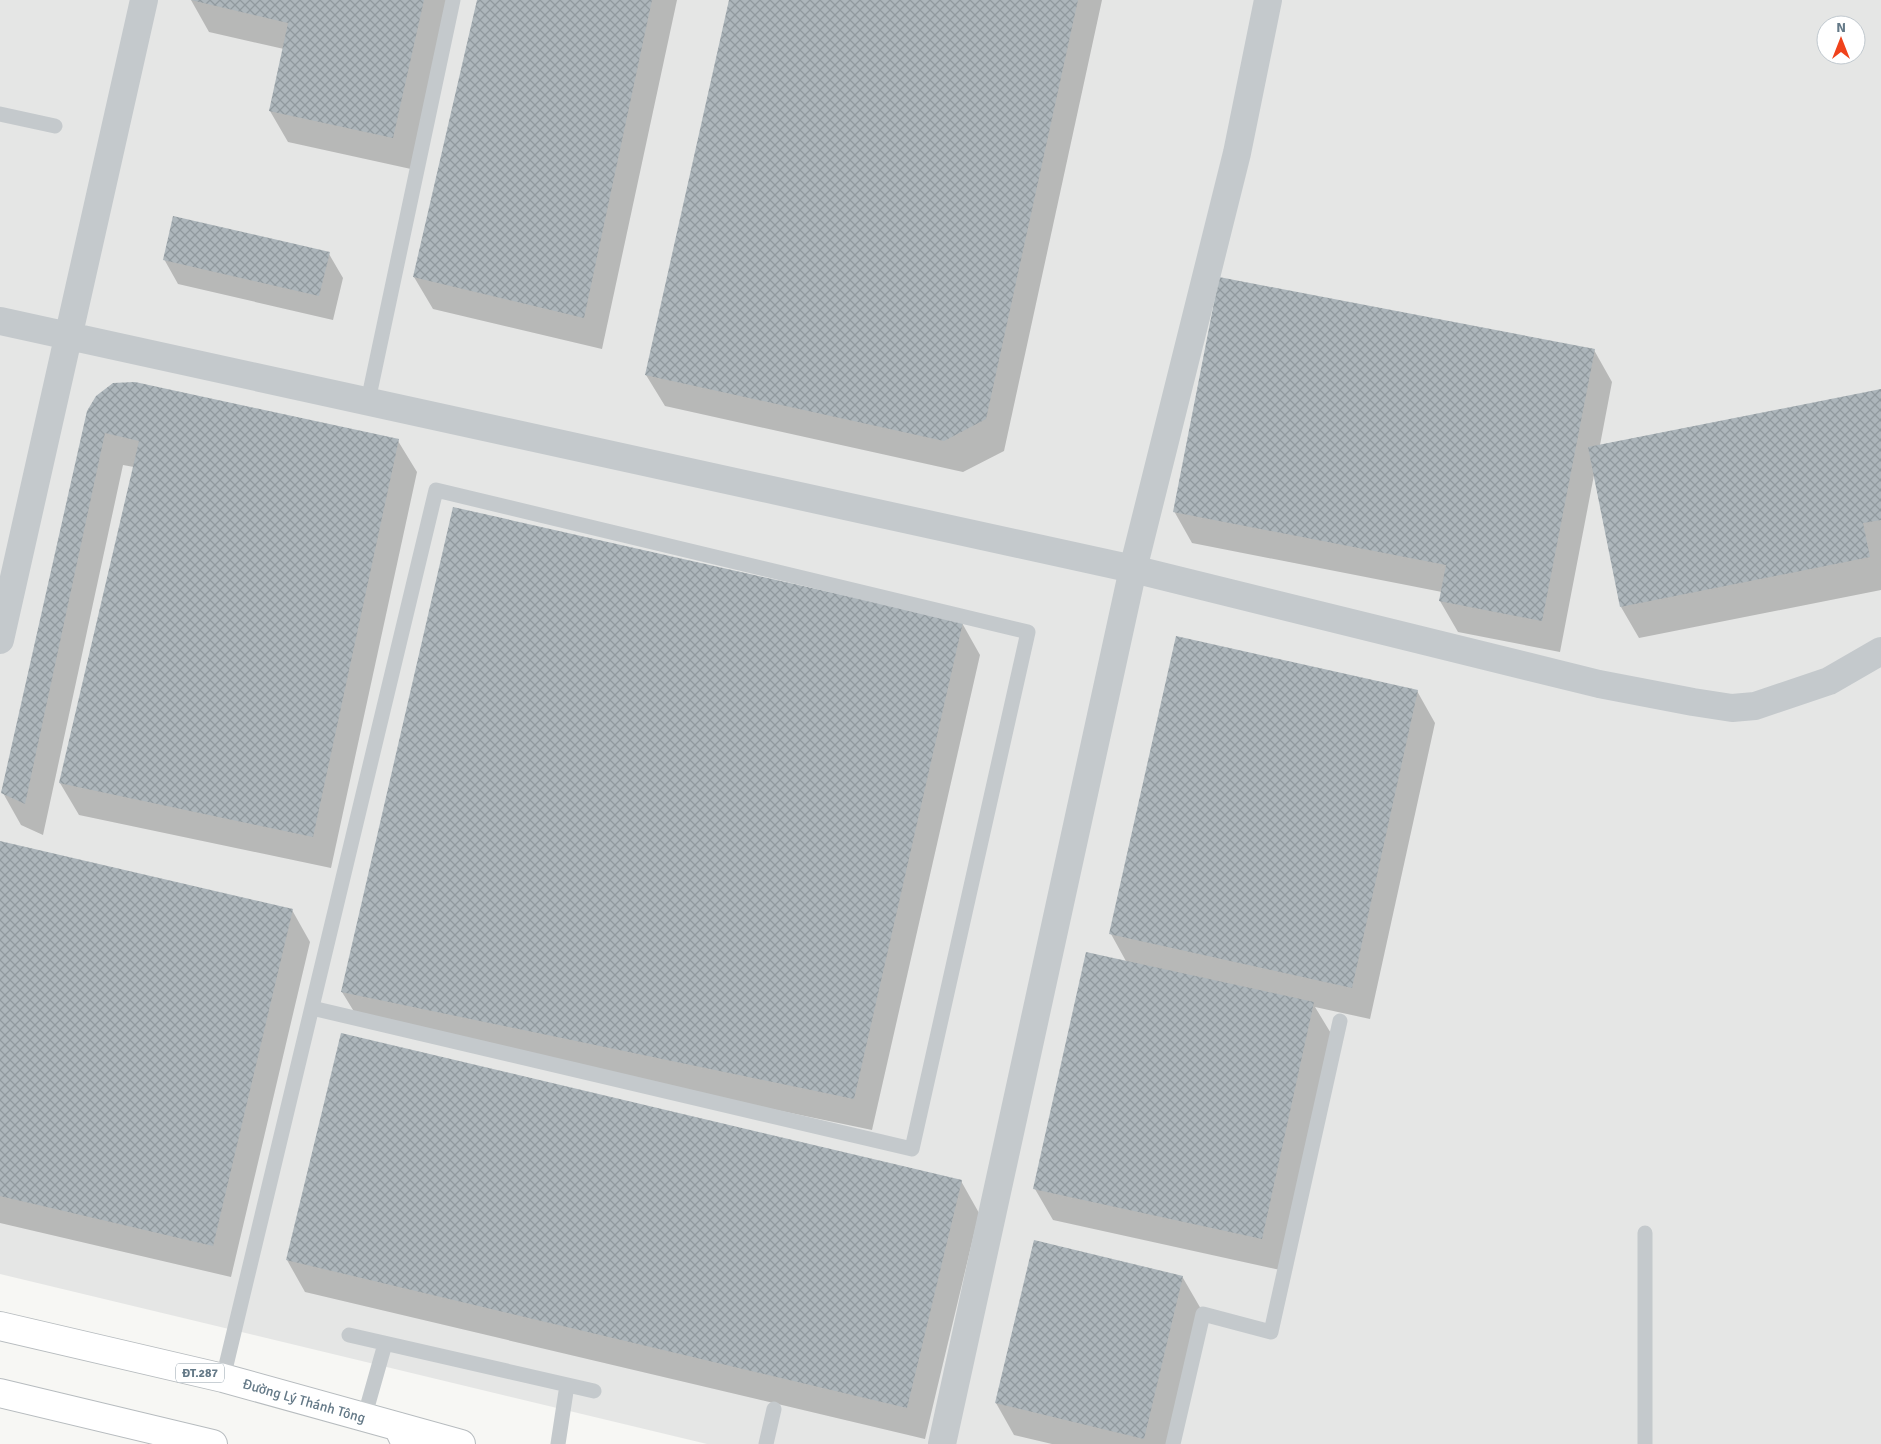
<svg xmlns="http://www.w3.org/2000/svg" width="1881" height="1444" font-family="Signika,sans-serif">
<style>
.built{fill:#e5e6e5;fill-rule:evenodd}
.shadow{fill:#0003}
.building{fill:url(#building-cross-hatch)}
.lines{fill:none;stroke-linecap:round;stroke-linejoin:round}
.primary-casing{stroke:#b7bcbf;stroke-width:30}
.motorway-casing{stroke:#b8bcbf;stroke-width:30}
.service{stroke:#c4c9cc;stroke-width:15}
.minor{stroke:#c4c9cc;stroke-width:28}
.primary{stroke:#fff;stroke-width:28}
.motorway{stroke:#fff;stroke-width:28}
.labels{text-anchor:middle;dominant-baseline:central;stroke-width:5;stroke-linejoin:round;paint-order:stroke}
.shield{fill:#fff;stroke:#92a1ab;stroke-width:1}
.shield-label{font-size:12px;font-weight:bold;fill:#647987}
.street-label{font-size:14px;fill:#647987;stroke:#fff}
</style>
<defs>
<pattern id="building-cross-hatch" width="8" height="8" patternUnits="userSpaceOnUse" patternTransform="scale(1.25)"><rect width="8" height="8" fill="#adb6bb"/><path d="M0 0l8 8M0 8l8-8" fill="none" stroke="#90999e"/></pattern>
</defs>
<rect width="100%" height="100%" fill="#f7f7f4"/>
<path class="built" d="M0 0H1881V1444H707L0 1274ZM1826 25H1856V55H1826Z"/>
<path class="shadow" d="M191 0H449L411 169 288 142 270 111 284 49 209 32Z
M478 0H677L602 349 433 309 414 277Z
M730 0H1102L1004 451 963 472 665 406 646 375Z
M329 254 343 278 333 320 178 284 164 259Z
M1594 350 1612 382 1600 445 1881 390V590L1639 638 1621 607 1594 475 1560 652 1458 632 1440 601 1442 592 1192 543 1174 511Z
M88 411 398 441 417 472 331 868 79 815 60 783 134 467 123 465 43 835 21 825 3 793Z
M962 623 980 655 872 1130 361 1023 342 992Z
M1417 691 1435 723 1370 1019 1315 1007 1332 1035 1280 1270 1053 1220 1035 1189 1127 963 1111 934Z
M0 842 292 910 310 942 231 1277 0 1223Z
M961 1181 979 1213 925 1439 305 1292 287 1260Z
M1035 1242 1183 1278 1201 1309 1168 1444H1052L1014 1435 996 1403Z"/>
<path class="building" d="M191 0H424L393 138 269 111 288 23Z
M477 0H652L584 318 413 277Z
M729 0H1078L986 419 944 441 645 375Z
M173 216 330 252 319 296 163 260Z
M1219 277 1595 349 1542 621 1439 601 1446 565 1173 512Z
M135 382 399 439 313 837 59 783 139 441 105 433 25 804 1 793 87 411 96 396 113 383Z
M1881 389V520L1863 523 1870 557 1620 607 1588 447Z
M453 507 963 622 854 1099 341 992Z
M1176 636 1418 690 1352 988 1109 934Z
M0 841 293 909 213 1246 0 1196Z
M1086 952 1314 1002 1262 1239 1033 1189Z
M341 1033 962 1180 907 1408 286 1260Z
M1034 1240 1183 1276 1144 1439 995 1403Z"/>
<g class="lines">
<g class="primary-casing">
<path id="primary" d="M0 1326 223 1378 461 1444
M0 1393 213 1444"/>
</g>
<g class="motorway-casing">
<path id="motorway" d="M398 1427 406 1444"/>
</g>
<path class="service" d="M0 114 55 126
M368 401 453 0
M1645 1233V1444
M349 1335 594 1391
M223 1378 436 490 1028 632 912 1149 312 1008
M364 1418 385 1344
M558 1444 567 1385
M766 1444 774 1409
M1173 1444 1203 1314 1271 1332 1340 1021"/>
<path class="minor" d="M0 321 1133 569 1599 684 1693 702 1732 708 1755 706 1829 681 1881 651
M0 640 144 0
M942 1444 1133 569 1237 153 1268 0"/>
<use href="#primary" class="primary"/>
<use href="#motorway" class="motorway"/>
</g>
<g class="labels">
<rect class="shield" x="176" y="1363.5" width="48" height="19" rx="4"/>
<g class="shield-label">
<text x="200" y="1373">ĐT.287</text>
</g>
<g class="street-label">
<text transform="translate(304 1401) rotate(16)">Đường Lý Thánh Tông</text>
</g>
</g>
<g transform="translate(1841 40)"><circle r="24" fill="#ffffff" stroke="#c1c9cf"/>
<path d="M0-4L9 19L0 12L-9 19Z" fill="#f0421b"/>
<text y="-8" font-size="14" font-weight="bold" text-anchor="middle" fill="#647987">N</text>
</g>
</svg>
